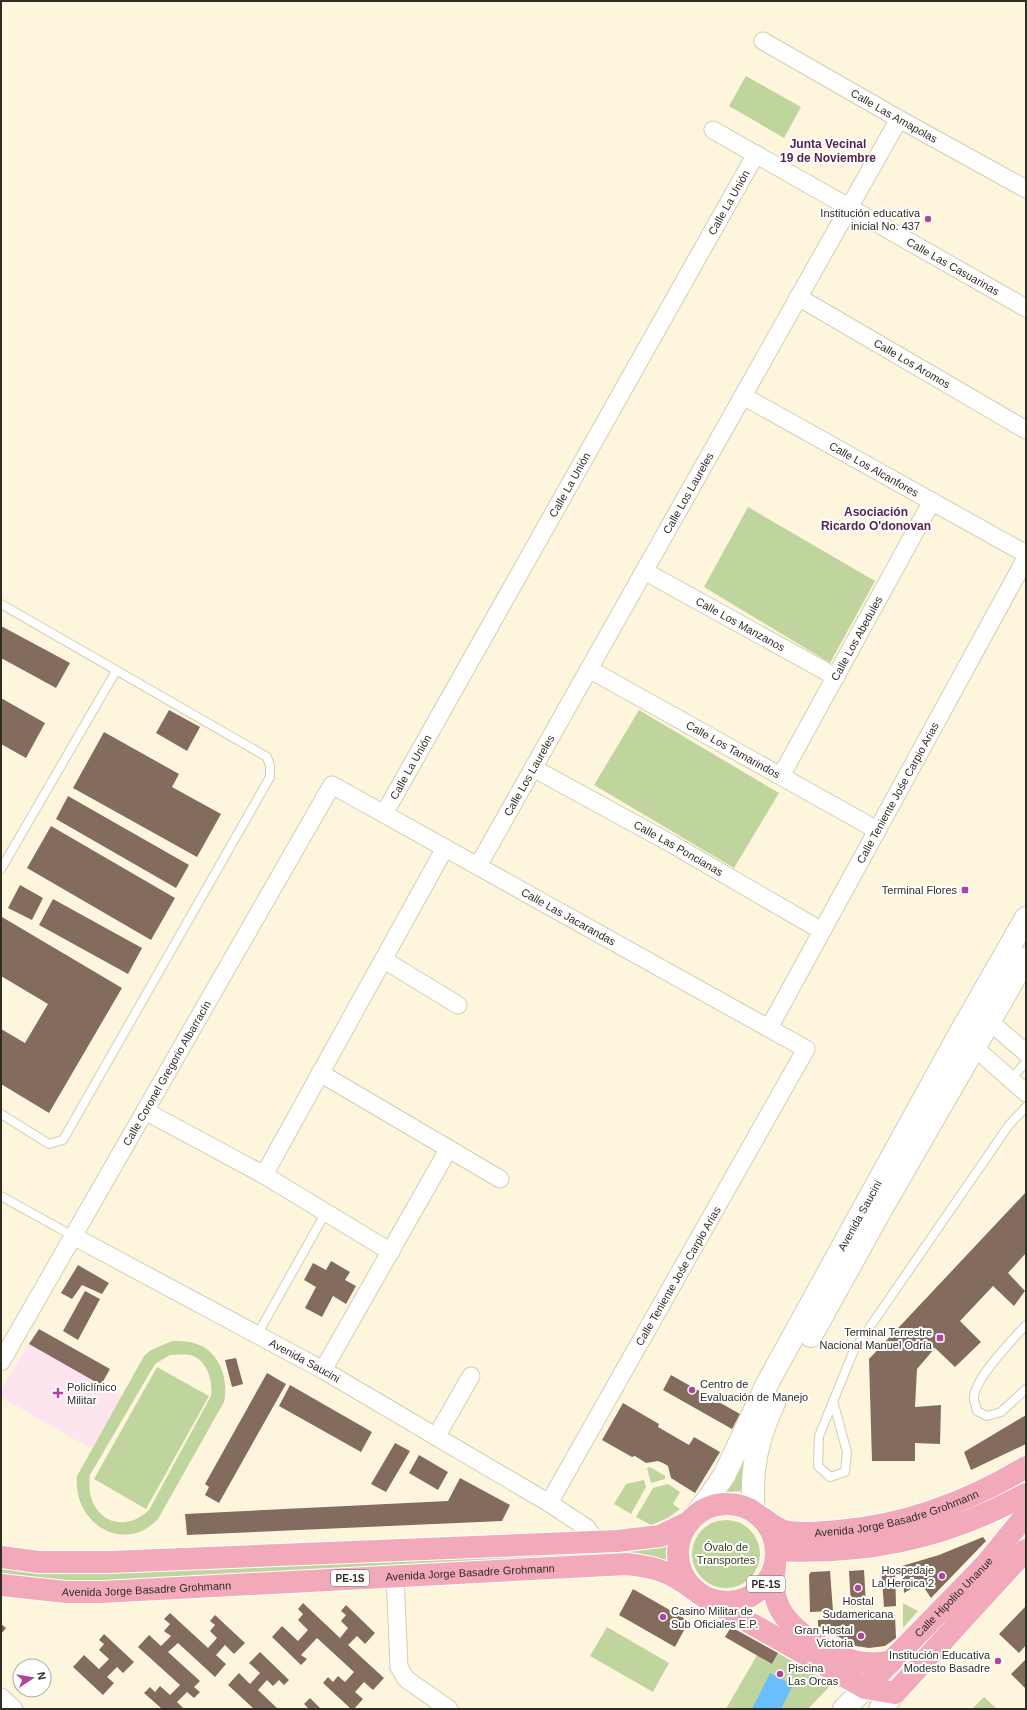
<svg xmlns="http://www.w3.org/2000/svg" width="1027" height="1710" font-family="Helvetica,sans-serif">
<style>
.medical{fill:#fde4ee}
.green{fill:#c0d59e;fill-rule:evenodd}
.water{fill:#69befc}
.building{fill:#836c5e}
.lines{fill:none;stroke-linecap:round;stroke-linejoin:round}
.service-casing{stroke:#d4cdb3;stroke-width:10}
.minor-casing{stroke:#d4cdb3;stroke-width:19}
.secondary-casing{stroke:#d4cdb3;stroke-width:24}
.trunk-casing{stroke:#fff;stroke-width:24}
.service{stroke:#fff;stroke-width:8}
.minor{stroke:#fff;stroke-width:17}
.secondary{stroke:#fff;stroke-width:22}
.trunk{stroke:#f2aaba;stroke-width:22}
.poi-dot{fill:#b042a0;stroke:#fff;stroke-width:1.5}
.labels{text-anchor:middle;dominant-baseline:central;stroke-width:4;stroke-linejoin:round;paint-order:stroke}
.shield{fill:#fff;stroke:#6e6c65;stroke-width:1}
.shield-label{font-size:10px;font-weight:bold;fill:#302d23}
.street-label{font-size:11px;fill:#302d23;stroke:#fff}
.poi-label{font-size:11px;fill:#302d23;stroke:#fff;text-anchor:end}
.park-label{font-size:11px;fill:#333f1a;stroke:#fff}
.neighbourhood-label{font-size:12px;font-weight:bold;fill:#592350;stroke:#fff}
</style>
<rect width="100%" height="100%" fill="#fef6dc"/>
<path class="medical" d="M29 1344 122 1397 91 1449 1 1397V1390Z"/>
<path class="green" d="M746 76 801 107 784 138 729 106Z
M748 507 875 581 830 663 704 587Z
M639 710 779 793 734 868 594 785Z
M172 1341C181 1341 189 1341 197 1344 220 1352 229 1380 224 1402L158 1519C123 1556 72 1522 77 1476L144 1356 151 1350ZM170 1355C177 1355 184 1354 190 1355 207 1359 213 1381 211 1396L149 1510C119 1538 84 1515 90 1475L155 1364Z
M157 1367 209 1396 146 1509 94 1479Z
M757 1422 744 1491 726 1492Z
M650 1467 665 1476V1479L651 1483 647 1468Z
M644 1480 646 1487 631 1514 614 1504 626 1484Z
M668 1484 680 1492 673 1504 680 1509 668 1518 651 1525 636 1517 653 1488Z
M692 1554a34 34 0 1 1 68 0a34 34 0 1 1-68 0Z
M670 1544V1565L124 1583 1 1578V1565L595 1551 659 1548Z
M903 1603 918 1611 903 1628Z
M607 1627 669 1663 653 1692 590 1656Z
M778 1653 832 1684 808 1709H726L757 1655 772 1664Z
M984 1697 997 1709H972Z"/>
<path class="water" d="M770 1673 793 1685 781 1709H752Z"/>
<path class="building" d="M1 626 70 663 56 688 1 658Z
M1 698 45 723 26 758 1 744Z
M169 710 200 727 187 751 156 733Z
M104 732 179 774 172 787 221 814 197 857 73 788Z
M68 796 189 865 176 888 56 819Z
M51 826 175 898 151 940 27 868Z
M20 885 43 898 32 920 8 908Z
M53 899 142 948 128 974 39 925Z
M2 917 122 988 49 1113 1 1084V1029L25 1043 48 1004 1 976Z
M1026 1192V1253L1008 1273 1025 1291 1014 1306 993 1286 960 1321 981 1342 955 1367 935 1348 917 1369 915 1407 941 1405 940 1444 915 1443V1461H872L869 1359Z
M331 1261 350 1272 345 1280 356 1286 346 1304 333 1296 322 1317 305 1308 316 1287 304 1280 313 1263 326 1270Z
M78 1265 109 1283 102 1294 82 1285 72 1299 61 1293Z
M85 1291 100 1299 78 1340 63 1331Z
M39 1329 110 1369 101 1385 29 1344Z
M236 1358 243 1384 232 1387 225 1360Z
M267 1373 286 1384 219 1503 205 1495 209 1487 205 1484Z
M671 1375 740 1414 732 1429 663 1390Z
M290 1385 372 1432 361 1452 279 1406Z
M623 1403 659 1424 658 1427 689 1445 694 1437 720 1452 695 1493 671 1478 668 1466 663 1463 658 1461 646 1463 635 1456 632 1457 602 1440Z
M1026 1415V1444L971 1470 964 1452Z
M395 1443 410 1451 386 1492 371 1484Z
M419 1455 448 1472 438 1490 409 1473Z
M460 1478 510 1505 502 1521 187 1535 185 1514 448 1501Z
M983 1537 986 1541 931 1598 921 1583 904 1593 902 1566 939 1555Z
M881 1567H895L896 1606 884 1607Z
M864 1570 866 1605 851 1607 849 1571Z
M830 1571 833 1611 810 1612 809 1575 811 1572Z
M633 1589 689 1621 675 1647 619 1615Z
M303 1603 340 1638 348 1628 341 1621 346 1615 341 1611 346 1605 375 1633 365 1644 357 1636 348 1645 384 1678 373 1690 364 1682 355 1692 363 1699 354 1709H351L323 1683 328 1677 333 1682 338 1676 345 1682 354 1672 317 1638 301 1655 307 1659 301 1665 272 1637 282 1626 298 1641 308 1630 298 1620 303 1614 298 1609Z
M1026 1606V1645L1019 1653 999 1634Z
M170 1613 208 1648 217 1638 210 1631 215 1625 210 1621 215 1615 245 1643 234 1654 225 1645 216 1655 226 1664 215 1677 178 1643 168 1652 200 1681 194 1687 200 1692 194 1698 187 1692 177 1702 184 1709H162L144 1693 150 1687 155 1692 160 1686 170 1695 180 1685 138 1647 149 1635 161 1646 171 1636 164 1631 170 1624 164 1619Z
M895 1615 896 1638 885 1646 869 1648 856 1646 818 1626V1620Z
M1 1624 6 1628 1 1634Z
M731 1627 778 1653 772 1664 725 1637Z
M104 1634 134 1662 123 1673 117 1667 107 1677 114 1683 103 1695 73 1667 84 1655 99 1669 109 1659 99 1650 104 1644 99 1640Z
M260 1652 289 1680 284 1685 279 1680 273 1686 267 1680 258 1690 278 1709H254L228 1685 239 1673 250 1684 260 1673 249 1663Z
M1026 1659V1689L1011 1674Z
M310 1698 321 1709H309L304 1704Z"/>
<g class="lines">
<g class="service-casing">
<path id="service" d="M1 604 267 757 270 766V777L63 1140 49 1144 1 1114
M1 869 116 671
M1011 1079 1026 1062
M1 1196 73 1236
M1026 1325C1013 1339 976 1377 974 1396 973 1400 976 1406 977 1411L987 1416 1001 1412 1026 1389
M257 1335 326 1212
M833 1401 847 1452 845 1472 830 1477 818 1466 819 1436 854 1350 1009 1125 1026 1107"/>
</g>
<g class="minor-casing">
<g id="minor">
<path id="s1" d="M763 41 899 119 1026 189"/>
<path id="s2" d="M713 130 1026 308"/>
<path id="s3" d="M798 297 1026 430"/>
<path id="s4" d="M743 396 1026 554"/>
<path id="s5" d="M644 571 836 677"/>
<path id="s6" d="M589 669 877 830"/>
<path id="s7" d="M533 768 672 844 822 931"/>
<path id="s8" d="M781 776 932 501"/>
<path id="s9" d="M384 814 756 154"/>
<path id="s10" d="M478 866 899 119"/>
<path d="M384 960 458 1005"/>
<path d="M981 1014 1026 1053"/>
<path id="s11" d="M769 1028 1026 558"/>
<path d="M966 1040 1026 1093"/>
<path d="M320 1073 500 1179"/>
<path d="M145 1111 264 1175 391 1252"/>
<path d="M264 1175 445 848"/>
<path id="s12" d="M73 1236 323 1370 549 1503 587 1528 596 1542"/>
<path id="s13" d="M1 1362 332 785 806 1049 549 1503"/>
<path d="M323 1370 448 1150"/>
<path d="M436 1437 471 1376"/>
<path d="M395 1576 399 1667 406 1679 449 1709"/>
<path d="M1 1697 14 1709"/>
</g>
</g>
<g class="secondary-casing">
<g id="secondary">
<path d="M811 1336 878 1215 1026 958"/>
<path d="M754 1512C750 1472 757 1439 774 1403"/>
<path id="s14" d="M696 1514 709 1498 725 1474 767 1384 959 1035 1026 918"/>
<path d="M844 1709 865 1688"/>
<path d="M880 1709 895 1693"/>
</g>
</g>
<g class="trunk-casing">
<g id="trunk">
<circle cx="727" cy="1553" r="49"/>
<path id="s15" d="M763 1518C769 1523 776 1528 784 1531 797 1535 823 1532 838 1531 906 1525 968 1502 1026 1467"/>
<path d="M777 1550C864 1555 949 1537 1026 1494"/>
<path d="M1 1557 39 1562H110L617 1541 660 1536 689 1522"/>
<path d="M775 1567C773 1581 773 1596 780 1609 794 1634 838 1661 866 1663 874 1664 883 1662 891 1662"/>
<path id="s16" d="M1 1585 66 1592H102L627 1564C656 1567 670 1572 693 1589"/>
<path d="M706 1598 865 1688 895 1693 1026 1550"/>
<path id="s17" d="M865 1688 985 1565 1026 1515"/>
</g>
</g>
<use href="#service" class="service"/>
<use href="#minor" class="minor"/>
<use href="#secondary" class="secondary"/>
<use href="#trunk" class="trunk"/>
</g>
<g class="poi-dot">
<circle cx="928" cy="219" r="4"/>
<rect x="961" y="886" width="8" height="8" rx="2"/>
<rect x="936" y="1334" width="8" height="8" rx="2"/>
<circle cx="692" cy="1390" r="4"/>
<path d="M56 1387h4v4h4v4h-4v4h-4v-4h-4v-4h4z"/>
<circle cx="942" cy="1576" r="4"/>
<circle cx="858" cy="1588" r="4"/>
<circle cx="663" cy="1617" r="4"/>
<circle cx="861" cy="1636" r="4"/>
<circle cx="998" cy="1661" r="4"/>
<circle cx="780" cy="1674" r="4"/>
</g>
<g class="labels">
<g class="shield">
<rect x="331" y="1570" width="38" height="16" rx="3"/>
<rect x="747" y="1576" width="38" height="16" rx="3"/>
</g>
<g class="shield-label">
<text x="350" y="1578">PE-1S</text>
<text x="766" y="1584">PE-1S</text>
</g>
<g class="street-label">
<text stroke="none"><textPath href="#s1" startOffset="151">Calle Las Amapolas</textPath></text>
<text stroke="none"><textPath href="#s9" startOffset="702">Calle La Unión</textPath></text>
<text stroke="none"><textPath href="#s2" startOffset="276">Calle Las Casuarinas</textPath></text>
<text stroke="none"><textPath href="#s3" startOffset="132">Calle Los Aromos</textPath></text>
<text stroke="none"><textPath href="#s4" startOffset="150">Calle Los Alcanfores</textPath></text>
<text stroke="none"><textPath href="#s9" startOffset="378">Calle La Unión</textPath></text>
<text stroke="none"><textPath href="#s10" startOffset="428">Calle Los Laureles</textPath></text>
<text stroke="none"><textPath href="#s5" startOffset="110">Calle Los Manzanos</textPath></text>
<text stroke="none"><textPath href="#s8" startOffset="157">Calle Los Abedules</textPath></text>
<text stroke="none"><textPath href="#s6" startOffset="165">Calle Los Tamarindos</textPath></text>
<text stroke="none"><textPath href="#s9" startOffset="54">Calle La Unión</textPath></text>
<text stroke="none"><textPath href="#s10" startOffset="104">Calle Los Laureles</textPath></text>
<text stroke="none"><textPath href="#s11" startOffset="268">Calle Teniente Jośe Carpio Arias</textPath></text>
<text stroke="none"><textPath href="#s7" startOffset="166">Calle Las Poncianas</textPath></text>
<text stroke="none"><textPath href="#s13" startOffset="936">Calle Las Jacarandas</textPath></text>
<text stroke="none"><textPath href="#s13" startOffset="333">Calle Coronel Gregorio Albarracín</textPath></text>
<text stroke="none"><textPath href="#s14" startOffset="341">Avenida Saucini</textPath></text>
<text transform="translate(678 1276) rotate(-60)">Calle Teniente Jośe Carpio Arias</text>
<text stroke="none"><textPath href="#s12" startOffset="263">Avenida Saucini</textPath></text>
<text stroke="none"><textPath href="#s15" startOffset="140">Avenida Jorge Basadre Grohmann</textPath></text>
<text stroke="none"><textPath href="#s16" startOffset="470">Avenida Jorge Basadre Grohmann</textPath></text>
<text stroke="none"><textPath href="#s16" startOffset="146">Avenida Jorge Basadre Grohmann</textPath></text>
<text stroke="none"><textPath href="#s17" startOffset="127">Calle Hipolito Unanue</textPath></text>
</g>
<g class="poi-label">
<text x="920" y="213">Institución educativa<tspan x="920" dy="13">inicial No. 437</tspan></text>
<text x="957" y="890">Terminal Flores</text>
<text x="932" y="1332">Terminal Terrestre<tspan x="932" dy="13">Nacional Manuel Odría</tspan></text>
<text x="700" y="1384" text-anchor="start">Centro de<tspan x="700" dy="13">Evaluación de Manejo</tspan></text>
<text x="67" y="1387" text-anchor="start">Policlínico<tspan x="67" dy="13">Militar</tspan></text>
<text x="934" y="1570">Hospedaje<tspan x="934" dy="13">La Heroica 2</tspan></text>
<text x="858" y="1601" text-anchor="middle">Hostal<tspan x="858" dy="13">Sudamericana</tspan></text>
<text x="671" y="1611" text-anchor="start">Casino Militar de<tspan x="671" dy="13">Sub Oficiales E.P.</tspan></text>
<text x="853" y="1630">Gran Hostal<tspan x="853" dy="13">Victoria</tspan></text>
<text x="990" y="1655">Institución Educativa<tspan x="990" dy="13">Modesto Basadre</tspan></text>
<text x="788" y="1668" text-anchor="start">Piscina<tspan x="788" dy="13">Las Orcas</tspan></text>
</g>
<g class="park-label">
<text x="726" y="1547">Óvalo de<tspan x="726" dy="13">Transportes</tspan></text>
</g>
<g class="neighbourhood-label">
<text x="828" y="144">Junta Vecinal<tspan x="828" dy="14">19 de Noviembre</tspan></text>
<text x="876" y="512">Asociación<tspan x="876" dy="14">Ricardo O'donovan</tspan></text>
</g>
</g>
<rect width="1027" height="1710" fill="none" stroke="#302d23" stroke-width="4"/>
<g transform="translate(32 1678) rotate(78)"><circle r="19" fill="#ffffff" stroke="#acaba7"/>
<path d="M0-3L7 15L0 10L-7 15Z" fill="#b042a0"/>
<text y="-6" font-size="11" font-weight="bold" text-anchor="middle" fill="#302d23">N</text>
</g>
</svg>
